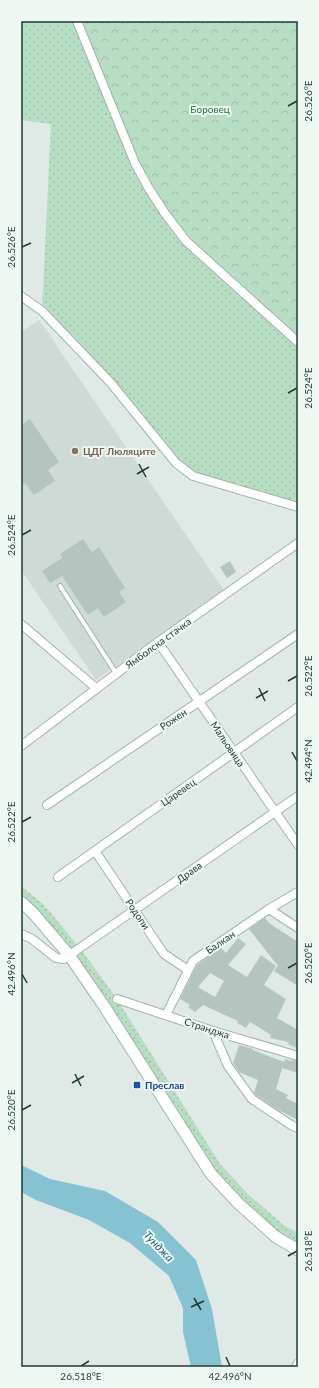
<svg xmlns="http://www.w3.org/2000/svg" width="319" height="1388" font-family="Lato,sans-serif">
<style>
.built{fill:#cddad5}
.grass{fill:url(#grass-dots)}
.forest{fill:url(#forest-crowns)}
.water{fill:#85c2d2}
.building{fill:#b4c5bf;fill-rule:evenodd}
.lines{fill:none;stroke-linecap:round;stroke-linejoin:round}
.lane-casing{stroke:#a2b2ad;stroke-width:6}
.street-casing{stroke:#a2b2ad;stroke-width:10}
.secondary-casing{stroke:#9db6af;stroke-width:13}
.lane{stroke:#fff;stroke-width:4}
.street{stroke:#fff;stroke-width:8}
.secondary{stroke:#fff;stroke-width:11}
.ticks{fill:none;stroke:#1f3b35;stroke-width:1.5}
.education-dot{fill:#8d6e63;stroke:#eff7f3;stroke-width:1.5}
.transit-dot{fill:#1a4fb4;stroke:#eff7f3;stroke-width:1.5}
.labels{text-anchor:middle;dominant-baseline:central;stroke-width:4;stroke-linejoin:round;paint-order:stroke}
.park-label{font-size:10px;fill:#297249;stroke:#eff7f3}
.education-label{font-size:10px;font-weight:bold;fill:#785e54;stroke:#eff7f3;text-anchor:start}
.street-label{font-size:10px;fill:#1f3b35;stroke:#eff7f3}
.transit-label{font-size:10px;font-weight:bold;fill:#164399;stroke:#eff7f3;text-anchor:start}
.water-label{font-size:11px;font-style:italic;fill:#196377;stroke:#eff7f3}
.neatline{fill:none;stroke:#1f3b35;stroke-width:1.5}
.ticks-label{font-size:10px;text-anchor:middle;fill:#1f3b35}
</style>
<defs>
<pattern id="grass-dots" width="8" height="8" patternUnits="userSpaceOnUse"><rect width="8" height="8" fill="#b7ddc3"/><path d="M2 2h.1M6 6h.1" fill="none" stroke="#9dbfa8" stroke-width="1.8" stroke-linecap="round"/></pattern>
<pattern id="forest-crowns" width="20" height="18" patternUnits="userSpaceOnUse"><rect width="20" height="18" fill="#b7ddc3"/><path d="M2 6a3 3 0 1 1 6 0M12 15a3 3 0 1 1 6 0" fill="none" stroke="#9dbfa8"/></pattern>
</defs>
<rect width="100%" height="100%" fill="#dfeae6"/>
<path class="built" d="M39 320 225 592 96 680 21 570V332Z"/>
<path class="grass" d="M21 21H77L298 342V507L193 476 42 311 51 124 21 120Z
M21 886 44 905 80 948 117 999 220 1164 248 1194 285 1226 298 1233V1250L211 1174 104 1006 21 902Z"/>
<path class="forest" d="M77 21H298V342L186 241 148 187Z"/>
<path class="water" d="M21 1165 50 1179 105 1191 158 1222 196 1260 212 1309 222 1367H191L183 1332V1308L169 1276 130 1243 89 1220 36 1200 21 1192Z"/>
<path class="building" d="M30 419 59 462 48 470 55 481 34 495 25 483 21 486V425Z
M83 539 92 552 99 547 125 588 119 592 126 602 104 617 98 608 88 615 62 576 50 583 42 571 62 558 60 554Z
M230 561 236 572 227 578 220 567Z
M265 918 269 923 298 942V986L274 971 278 966 249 929Z
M238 938 246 944 228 965 247 977 261 955 276 966 264 985 286 999 277 1018 298 1030V1050H296L297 1048 288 1044 289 1042 270 1038 271 1035 250 1022 246 1028 237 1023 238 1021 203 1005 195 1012 188 1007 190 1005 180 999 197 965 221 948 226 953ZM210 973 224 981 215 997 198 987Z
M239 1045 253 1049V1050L284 1062 276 1089 288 1095 286 1098 298 1104V1120L278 1110 256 1095 254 1093 258 1080 239 1072 233 1063Z
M285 1059 291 1061 292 1060 298 1061V1073L282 1068Z"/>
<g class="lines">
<g class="lane-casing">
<path id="lane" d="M60 586 116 673"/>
</g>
<g class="street-casing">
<path id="street" d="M77 21 135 163 148 187 164 212 186 241 298 342
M21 296 42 311 110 382 176 463 193 476 298 507
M21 624 96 688
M158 642 298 845
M21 746 158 642 298 543
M47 805 298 634
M95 851 164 954 188 970
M58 877 298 707
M269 909 298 928
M21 934 32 939 56 958 64 959 298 796
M117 999 213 1031 298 1056
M166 1015 193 961 269 909 298 892
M213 1031 228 1066 252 1099 291 1125 298 1128
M296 1367 298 1363"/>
</g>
<g class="secondary-casing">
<path id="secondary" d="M21 902 33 913 69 955 104 1006 211 1174 239 1204 276 1237 298 1250"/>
</g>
<use href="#lane" class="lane"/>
<use href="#street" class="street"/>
<use href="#secondary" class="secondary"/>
</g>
<path class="ticks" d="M288 106 297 101M22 247 31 243M288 393 297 388M139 464 146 477M137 474 149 467M22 535 31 530M288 681 297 676M259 688 265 701M256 698 268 691M292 752 297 761M22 822 31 817M288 968 297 963M22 974 27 983M75 1074 81 1086M72 1083 84 1076M22 1110 31 1105M288 1256 297 1251M194 1298 201 1310M191 1307 204 1301M226 1357 230 1366M81 1366 89 1361"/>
<circle class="education-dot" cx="75" cy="451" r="4"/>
<rect class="transit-dot" x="133" y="1081" width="8" height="8" rx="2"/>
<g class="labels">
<g class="park-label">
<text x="210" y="109">Боровец</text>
</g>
<g class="education-label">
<text x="83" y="451">ЦДГ Люляците</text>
</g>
<g class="street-label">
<text transform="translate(158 643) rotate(-36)">Ямболска стачка</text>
<text transform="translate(173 719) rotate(-34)">Рожен</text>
<text transform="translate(228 744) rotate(56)">Мальовица</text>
<text transform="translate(178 792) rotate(-35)">Царевец</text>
<text transform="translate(189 872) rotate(-35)">Драва</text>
<text transform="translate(138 914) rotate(56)">Родопи</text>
<text transform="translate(220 942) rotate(-34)">Балкан</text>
<text transform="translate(207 1028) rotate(18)">Странджа</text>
</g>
<g class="transit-label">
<text x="145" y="1085">Преслав</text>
</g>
<g class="water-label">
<text transform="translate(159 1246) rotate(46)">Тунджа</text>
</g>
</g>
<rect width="319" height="1388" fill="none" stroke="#eff7f3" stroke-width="44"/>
<rect x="22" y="22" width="275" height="1344" class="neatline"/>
<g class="ticks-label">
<text transform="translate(308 101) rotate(-90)" y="4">26.526°E</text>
<text transform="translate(11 247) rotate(-90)" y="4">26.526°E</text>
<text transform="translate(308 388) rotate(-90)" y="4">26.524°E</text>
<text transform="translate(11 535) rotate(-90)" y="4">26.524°E</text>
<text transform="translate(308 676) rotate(-90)" y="4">26.522°E</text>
<text transform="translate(308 761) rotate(-90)" y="4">42.494°N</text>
<text transform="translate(11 822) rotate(-90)" y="4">26.522°E</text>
<text transform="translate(308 963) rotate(-90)" y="4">26.520°E</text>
<text transform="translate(11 974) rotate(-90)" y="4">42.496°N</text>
<text transform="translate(11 1110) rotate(-90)" y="4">26.520°E</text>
<text transform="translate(308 1251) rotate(-90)" y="4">26.518°E</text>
<text x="81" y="1380">26.518°E</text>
<text x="230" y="1380">42.496°N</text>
</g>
</svg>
